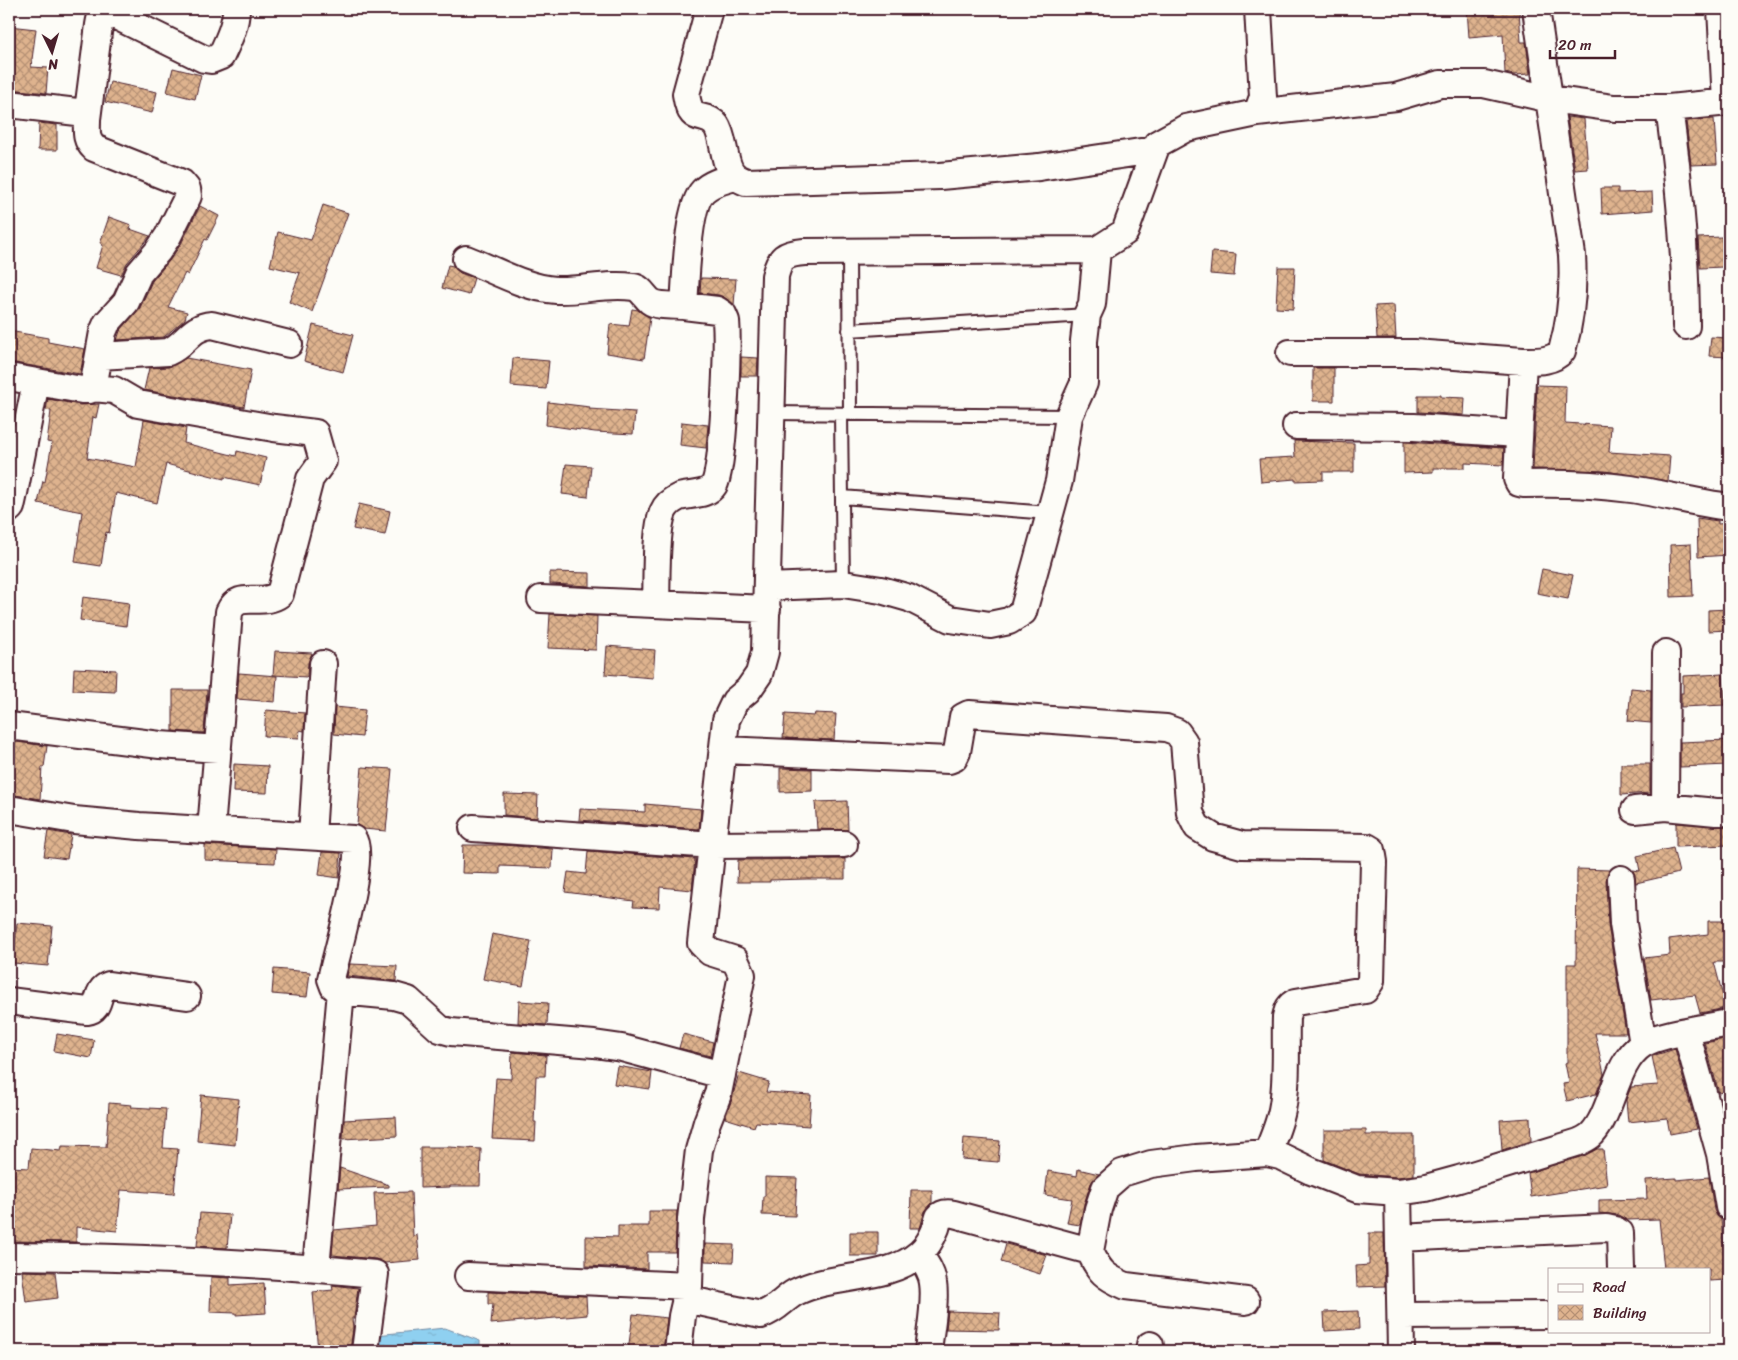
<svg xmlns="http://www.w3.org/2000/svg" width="1738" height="1360" font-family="Sriracha,sans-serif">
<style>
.water{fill:url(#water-ripples);stroke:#7389a1}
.building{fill:url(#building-cross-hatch);stroke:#4a1f2b}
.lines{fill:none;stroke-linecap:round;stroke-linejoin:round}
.lane-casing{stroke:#4a1f2b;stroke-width:16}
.street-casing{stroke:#4a1f2b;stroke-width:30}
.lane{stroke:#fdfcf7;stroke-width:12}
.street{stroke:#fdfcf7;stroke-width:26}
</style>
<defs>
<pattern id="water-ripples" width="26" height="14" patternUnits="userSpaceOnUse" patternTransform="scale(1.25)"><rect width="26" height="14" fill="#8fd0f0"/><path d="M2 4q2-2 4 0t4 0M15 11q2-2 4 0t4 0" fill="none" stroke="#7db2ce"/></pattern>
<pattern id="building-cross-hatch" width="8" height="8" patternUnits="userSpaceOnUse" patternTransform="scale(1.25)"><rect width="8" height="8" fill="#deb38e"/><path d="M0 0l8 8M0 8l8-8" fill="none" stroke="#b69174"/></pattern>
</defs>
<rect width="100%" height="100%" fill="#fdfcf7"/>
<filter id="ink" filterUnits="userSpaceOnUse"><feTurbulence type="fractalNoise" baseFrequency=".02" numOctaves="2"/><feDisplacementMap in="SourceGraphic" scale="10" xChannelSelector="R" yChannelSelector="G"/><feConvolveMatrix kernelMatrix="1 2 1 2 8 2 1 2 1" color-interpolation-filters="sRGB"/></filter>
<g filter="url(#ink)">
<path class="water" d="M445 1328 480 1341V1351H375L376 1335Z"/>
<path class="building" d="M1467 9H1519L1521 42H1526L1530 74 1514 75 1505 73 1503 34 1469 37Z
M9 26 36 29 31 67 48 68 46 93 10 89 13 48H9Z
M173 68 201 75 195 99 167 92Z
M110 82 157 92 152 113 105 102Z
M1567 117 1584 119 1588 169 1575 170Z
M1714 119 1717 164 1691 165 1686 121Z
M39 123 57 125V150H38Z
M1601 188H1618V193L1652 192 1653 210 1602 214Z
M323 205 348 213 312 312 289 302 300 273 270 266 278 232 311 240Z
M200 206 219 216 207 240 205 239 188 275 185 273 168 307 187 312 185 319 164 337 117 340 120 331 140 308 152 281 169 261 181 244Z
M109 217 131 225 130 229 150 236 127 263 121 275 96 268 103 245 100 243Z
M1722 237 1723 267 1700 268 1698 238Z
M1212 252 1236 254 1234 276 1210 274Z
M448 265 453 266 460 273 474 278 469 295 442 288Z
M1278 267H1295L1293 309 1276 308Z
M701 278 736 279 734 305 725 298 719 295 700 293Z
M1394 305 1396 338H1377L1375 306Z
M632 309 638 310 650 318 644 359 607 353 610 324 629 326Z
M313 325 353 335 343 372 304 361Z
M9 331 48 338V342L85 349 80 374 9 362Z
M1711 337 1729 338V357L1709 356Z
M741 357 758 358 757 376H741Z
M186 358 251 370 244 407 144 390 149 368 169 367Z
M513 358 549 361 546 389 511 386Z
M1313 368H1334V401H1313Z
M1537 385 1566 386 1565 423 1611 426 1609 452 1670 456 1668 481 1605 471 1533 469Z
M1418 395H1441V397L1465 398 1464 415 1418 412Z
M48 399 80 405 99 404 96 418 93 417 87 458 136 467 144 420 186 428 184 443 236 456 237 451 266 458 260 485 224 477V479L166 464 157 503 116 493 109 533 106 532 101 566 75 562 82 512 38 503 43 481 45 482 52 443 47 442 51 411 46 410Z
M548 402 590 407 589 409 635 412 633 434 595 432 546 425Z
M682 422 708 425 706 448 680 445Z
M1294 441 1354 443V472H1323V480L1295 481V479L1261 482 1259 459 1295 457Z
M1404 442 1504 448 1503 465 1465 463V468H1433V472L1404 473Z
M566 464 591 466 588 497 562 494Z
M359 504 390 511 385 535 353 529Z
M1697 518 1718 521V524L1729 523V555L1698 557Z
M1691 544 1693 596 1671 597 1670 545Z
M1542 569 1573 575 1568 599 1537 593Z
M550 572 590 573V586L550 584Z
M83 597 129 603 126 626 80 620Z
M1729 609V630L1708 631V610Z
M550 614 597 616 596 650 548 648Z
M607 646 655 650 653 678 605 674Z
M275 651 312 653 308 663 307 677 273 675Z
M74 668 116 670 115 692 73 690Z
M239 673 277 676 275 702 237 699Z
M1723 674 1725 705 1681 707V693H1683V676Z
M1631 688 1651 690V723L1628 721Z
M173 690H207L204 733 173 731Z
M335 707 365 710 362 737 334 734Z
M266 710 305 713 304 731 300 730 299 738 264 736Z
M815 713 836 714 834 740 783 738 785 714 814 716Z
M1729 740V765L1680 767V742Z
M9 741 47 746 44 767H42L40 799 9 794 11 766 9 765Z
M234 764 268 766 267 793 233 792Z
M1621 764H1650V793L1621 795Z
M362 767 392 769 386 831 363 829 357 825Z
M780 768 812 769V791L780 792Z
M504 794 538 795 537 818 504 815Z
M847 801 848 830 817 829 815 802Z
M645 804 701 809 699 829 579 820 580 809 645 812Z
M1676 823 1729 827V845L1676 847Z
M48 831 71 835 67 859 44 856Z
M205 845 276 849 275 863 205 860Z
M463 845H503L553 849 552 868 500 866V874L462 873Z
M1673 848 1679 873 1636 883 1633 870 1640 871 1637 856Z
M588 851 695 859 692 890 660 887 659 908 633 907 634 901 565 892 568 872 586 874Z
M322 852 341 853 339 878 319 875Z
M845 859V879H807L770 880V882H737L738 860Z
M1577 869 1610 870 1606 880 1608 925 1626 1033H1595L1604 1074 1596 1094 1567 1101 1563 1084 1569 1083 1565 1063 1567 1062V964H1576Z
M1708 921H1729V962H1714L1726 1008 1700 1013 1695 995 1651 1000 1644 958 1670 955 1669 939 1708 934Z
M17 923 52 926 48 966 13 963Z
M492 934 531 941 523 986 483 979Z
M350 964 397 966 396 981 347 976Z
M274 969 310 972 307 997 272 994Z
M519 1001 548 1003 547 1025 518 1023Z
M57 1034 94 1040 91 1058 54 1051Z
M683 1034 713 1042 710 1056 679 1048Z
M1729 1038V1090L1719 1093 1705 1043Z
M1675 1049 1697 1129 1670 1134 1667 1118 1628 1122 1626 1100 1631 1087 1658 1085 1652 1056Z
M512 1052 546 1055 545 1076H536L534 1122H536L535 1141 492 1139 496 1078 511 1079Z
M617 1066 652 1072 650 1089 614 1084Z
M739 1073 769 1082 766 1092 811 1095 809 1126 756 1122 754 1127 725 1118 732 1099Z
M201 1095 239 1099 235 1145 197 1141Z
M109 1103 132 1105 131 1107 166 1109 163 1148 178 1149 174 1194 121 1190 117 1231 76 1227V1242L9 1241V1167L29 1168 31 1148 61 1151 62 1146 106 1147Z
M396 1117 397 1136 343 1139 344 1120Z
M1530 1118 1531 1141 1502 1150 1500 1120Z
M1324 1130H1366V1135H1414V1175L1397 1177 1359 1174 1324 1160Z
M964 1138 1000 1141 998 1162 962 1159Z
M420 1147H449L481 1149 480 1186H450V1187L420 1188Z
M1597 1149H1603L1607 1185 1531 1197 1528 1173 1583 1156Z
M340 1168 389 1185V1187L338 1189Z
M1078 1169 1099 1174 1091 1183 1084 1204 1080 1225 1067 1223 1072 1199 1045 1195 1048 1171 1077 1176Z
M765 1177 797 1178 795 1216 762 1215 763 1196H765Z
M1709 1177 1714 1210 1717 1216 1721 1219 1727 1280 1709 1281V1269H1664L1659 1219 1627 1220 1618 1215 1599 1213V1200L1647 1199 1646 1180 1676 1178V1180Z
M911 1190H932V1203L925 1211 920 1228H910Z
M411 1192 413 1236 417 1235 420 1260 385 1263 376 1259 332 1255 334 1230 376 1226 374 1193Z
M649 1211H677L675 1252H647V1269L586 1266V1236L618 1237V1226H649Z
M200 1213 230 1215 227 1248 197 1246Z
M850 1232H878V1256H850Z
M1369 1233H1384L1385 1286 1357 1287 1356 1266 1369 1265Z
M705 1244 734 1245 733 1262 705 1261Z
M1006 1244 1047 1255 1040 1274 1001 1262Z
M22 1271 55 1272 58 1298 26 1302Z
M211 1277 230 1278V1285L264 1283 266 1313 236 1315V1313L210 1312Z
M332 1285 358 1288 354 1318H352L353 1328 350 1351H318L313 1292 333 1290Z
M488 1292 586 1296 587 1315 491 1324 493 1304H488Z
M948 1311 1000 1313 999 1330 946 1329Z
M1358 1311 1359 1329 1325 1331 1324 1312Z
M633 1314 667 1318 663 1351H628Z"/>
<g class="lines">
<g class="lane-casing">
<path id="lane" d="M849 252 850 414
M849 330 1087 315
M772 413 1069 416
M841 414 843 584
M842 497 1049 513"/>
</g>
<g class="street-casing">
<path id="street" d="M709 9 686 94C691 128 704 110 716 125 725 138 723 167 735 176 738 179 742 180 746 182L940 176 1039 167 1154 150
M1536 9 1572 255C1574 287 1571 319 1562 351 1552 362 1537 361 1523 361L1517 479 1519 483 1523 484C1559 483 1595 484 1631 489 1664 494 1696 503 1729 507
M1721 9 1726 102
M9 104 77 112 83 114 87 119C87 132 85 139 94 148L182 183 187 189 188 196 168 236 158 251 139 273 126 302 107 323 103 332 93 388 89 390H82L9 377
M1669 108C1679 181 1686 253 1686 326
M1257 113 1263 97 1258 9
M87 119 99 25C100 18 101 13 108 12L204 59 211 60 221 56C228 41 236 25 236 9
M466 259C495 270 525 288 556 290 582 291 608 283 633 287 641 288 644 296 650 301 658 307 674 305 684 306 686 281 687 207 703 191 712 182 725 180 735 177
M1290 353H1414L1523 361
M99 356 168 352C187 344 189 327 212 325L289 344
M93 388 114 390 138 404 274 428 315 433 323 461 310 479 280 594C261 608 239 589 229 612L211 830
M1296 426 1414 427 1518 434
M9 509 11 507 13 498 36 382
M767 587 843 584 881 590 909 598 950 619 990 625 1009 621 1023 612 1059 481 1069 416 1084 383V341L1087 315 1092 304 1097 250 1125 232 1157 144 1186 128 1257 113 1396 97 1440 84H1484L1550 99 1614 108H1669L1729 102
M541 599 767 609
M656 604C657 582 655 531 663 512 666 505 672 500 679 497 691 494 708 495 714 485 724 469 728 344 726 321L723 314 717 310 684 306
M9 726 160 745 218 749
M723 750 949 760 954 758 957 752 963 717 969 714 1166 728 1177 732 1184 742 1190 813 1197 827 1213 837 1242 845 1367 847 1372 850 1374 862 1371 981 1365 990 1296 1002C1289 1005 1288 1009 1286 1017 1285 1047 1288 1080 1282 1110 1279 1125 1273 1139 1267 1153
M1665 807 1666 653
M9 809 74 820 139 826 353 839C366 856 336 955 331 979L334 987 341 991 394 996 408 1000 440 1029 451 1032 594 1044 622 1048 722 1075
M1635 810 1665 807 1716 812H1729
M473 828 713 845 844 844
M312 836 323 664
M1621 879 1623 924 1643 1044
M9 1001 87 1011C103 1009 94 990 109 985L187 996
M1686 1032 1720 1154 1729 1207
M1398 1192 1401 1351
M1399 1238 1606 1228 1615 1230 1620 1233 1621 1269
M1090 1251C1099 1272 1105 1277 1126 1286L1246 1301
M919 1254C925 1263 932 1272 933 1283 936 1302 930 1332 928 1351
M9 1256C131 1257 253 1262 375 1274L365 1351
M316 1268 341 991
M468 1276 689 1286
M685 1299 761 1315C778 1309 783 1299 796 1292 833 1273 887 1282 920 1253 928 1246 932 1238 936 1228 937 1225 938 1219 939 1217 943 1212 949 1213 954 1214L1090 1251 1098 1209 1105 1188 1122 1173 1151 1164 1196 1158 1267 1153 1280 1156 1311 1171 1357 1189 1398 1192 1426 1188 1459 1179 1579 1142C1583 1140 1588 1138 1592 1134 1614 1110 1614 1063 1643 1044 1662 1033 1706 1028 1729 1023
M1401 1316 1549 1315
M678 1351 682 1316 689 1286 691 1219 699 1150 707 1122 718 1094 742 975 735 960 710 952 701 943 726 720 735 701 748 690 759 674 765 652 775 276C780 257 784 254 804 252L1097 250
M1149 1351 1150 1345"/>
</g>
<use href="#lane" class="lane"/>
<use href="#street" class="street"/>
</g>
</g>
<rect width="1738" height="1360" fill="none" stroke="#fdfcf7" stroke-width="30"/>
<rect x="15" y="15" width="1708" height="1330" fill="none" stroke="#4a1f2b" stroke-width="2" filter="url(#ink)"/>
<rect x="1548" y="1268" width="162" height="65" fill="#fdfcf7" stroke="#b5a4a5"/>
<rect x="1558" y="1284" width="25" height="8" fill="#fdfcf7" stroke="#b5a4a5"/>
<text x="1593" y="1292" font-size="15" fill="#4a1f2b">Road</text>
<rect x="1558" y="1305" width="25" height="15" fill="url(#building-cross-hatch)" stroke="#b5a4a5"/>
<text x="1593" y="1318" font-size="15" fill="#4a1f2b">Building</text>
<g transform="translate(52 52) rotate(175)" stroke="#fdfcf7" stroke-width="4" paint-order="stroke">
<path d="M0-4L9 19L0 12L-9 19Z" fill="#4a1f2b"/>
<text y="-8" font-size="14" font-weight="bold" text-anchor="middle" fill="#4a1f2b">N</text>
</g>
<path d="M1550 50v8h65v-8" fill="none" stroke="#4a1f2b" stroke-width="2.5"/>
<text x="1558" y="50" font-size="15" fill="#4a1f2b" stroke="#fdfcf7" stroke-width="4" paint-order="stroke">20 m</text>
</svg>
